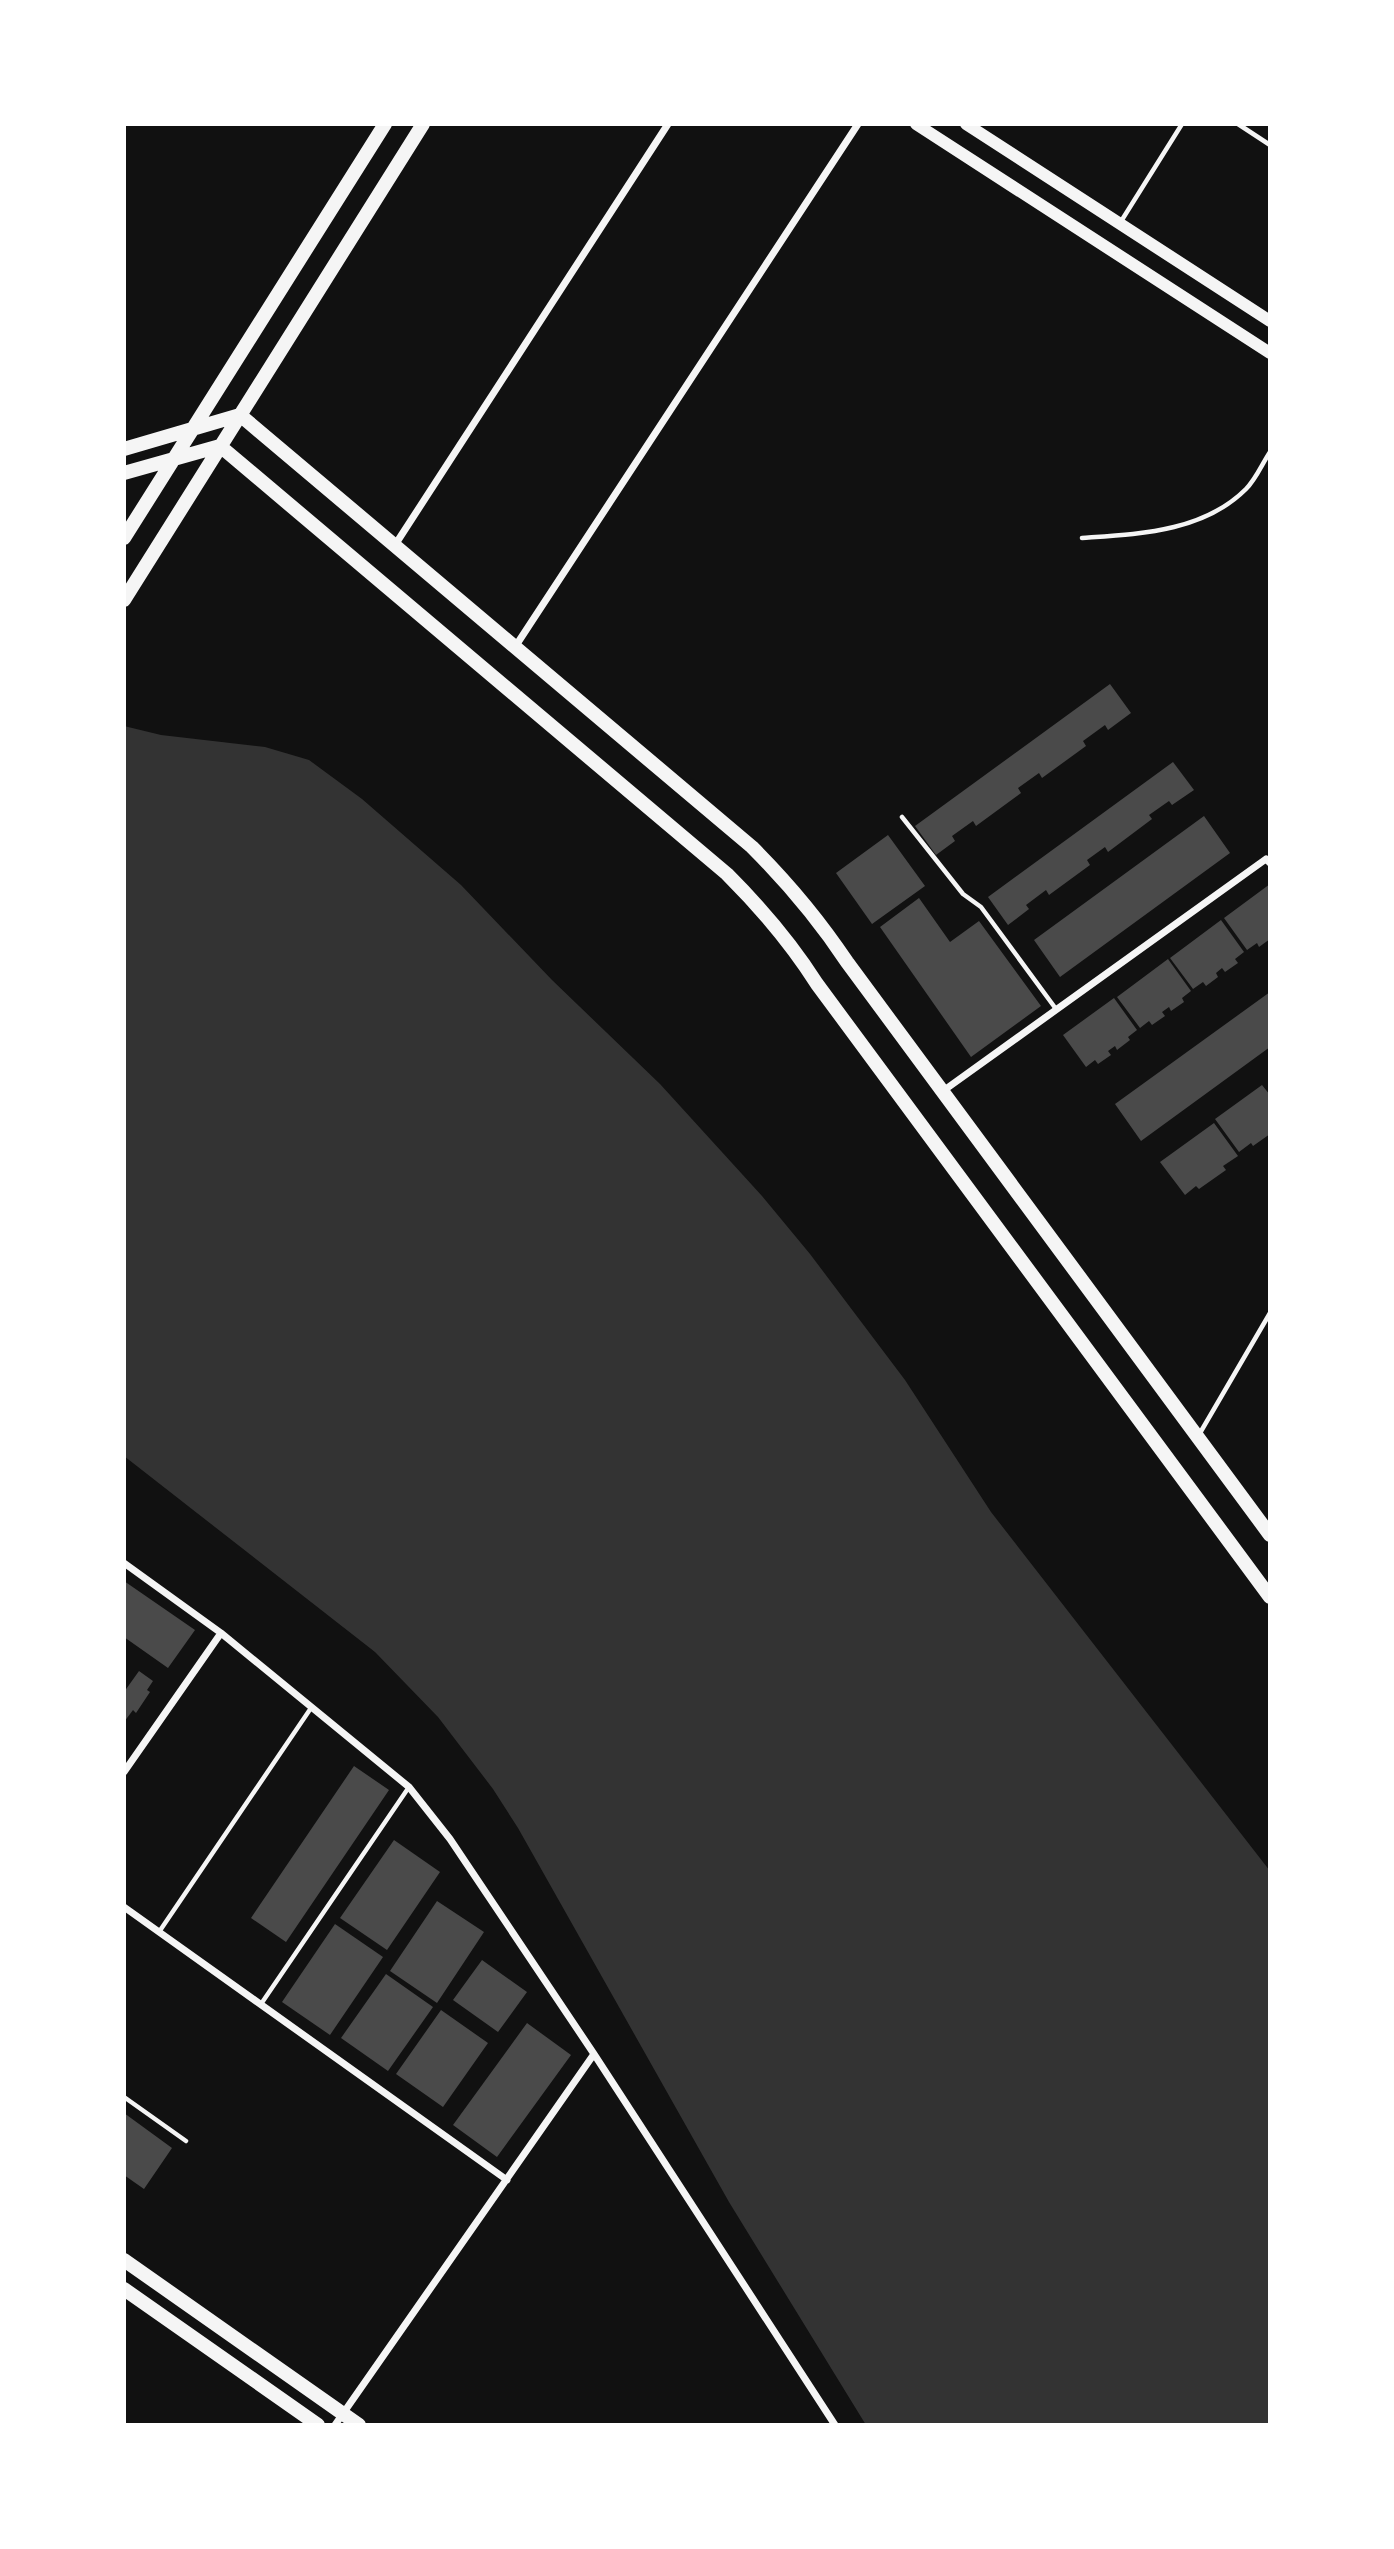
<svg xmlns="http://www.w3.org/2000/svg" width="1394" height="2549" font-family="Cabin,sans-serif">
<style>
.water{fill:#333}
.building{fill:#4a4a4a}
.lines{fill:none;stroke-linecap:round;stroke-linejoin:round}
.service{stroke:#f5f5f5;stroke-width:4.5}
.minor{stroke:#f5f5f5;stroke-width:7}
.tertiary{stroke:#f5f5f5;stroke-width:12}
.secondary{stroke:#f5f5f5;stroke-width:14}
.primary{stroke:#f5f5f5;stroke-width:14}
</style>
<rect width="100%" height="100%" fill="#111"/>
<path class="water" d="M124 726 161 735 265 747 309 760 362 799 461 885 552 980 660 1084 762 1196 810 1254 905 1380 991 1512 1270 1871V2425H866L729 2202 518 1828 493 1789 438 1717 375 1652 124 1456Z"/>
<path class="building" d="M1110 684 1131 713 1108 730 1105 725 1083 741 1086 746 1042 778 1039 773 1018 788 1021 793 976 826 973 821 952 836 955 841 936 855 915 826Z
M1173 762 1194 790 1172 805 1169 801 1149 815 1152 819 1108 852 1105 847 1087 860 1090 865 1049 895 1046 890 1026 905 1029 909 1008 925 988 897Z
M1204 816 1230 853 1060 977 1034 940Z
M888 835 925 886 872 924 836 873Z
M1270 884V939L1259 947 1257 943 1247 950 1224 918Z
M919 898 950 942 979 921 1041 1006 971 1057 880 927Z
M1221 920 1244 952 1235 959 1238 963 1225 972 1222 968 1216 973 1218 977 1206 986 1203 982 1193 989 1170 958Z
M1168 959 1191 991 1182 998 1184 1002 1171 1011 1169 1007 1162 1012 1165 1016 1152 1025 1149 1021 1140 1028 1117 997Z
M1270 992V1047L1141 1141 1115 1104Z
M1114 998 1137 1030 1128 1037 1130 1040 1117 1050 1115 1046 1108 1051 1111 1055 1098 1064 1095 1060 1086 1067 1063 1035Z
M1262 1085 1270 1095V1134L1253 1146 1251 1143 1239 1152 1215 1119Z
M1214 1123 1238 1156 1223 1166 1226 1170 1199 1189 1196 1186 1185 1195 1160 1162Z
M124 1581 195 1630 168 1668 124 1637Z
M139 1671 153 1681 147 1690 150 1692 136 1713 133 1710 124 1722V1692Z
M354 1766 389 1790 286 1942 251 1918Z
M394 1840 440 1872 387 1950 340 1918Z
M437 1901 484 1932 437 2003 390 1971Z
M335 1924 383 1957 330 2035 282 2002Z
M482 1960 527 1992 498 2032 453 2000Z
M386 1974 433 2007 388 2071 341 2038Z
M441 2010 488 2043 443 2107 396 2074Z
M527 2023 571 2055 497 2157 453 2125Z
M124 2113 172 2148 144 2189 124 2175Z"/>
<g class="lines">
<path class="service" d="M1238 124 1270 145
M1120 223 1182 124
M1082 538C1139 534 1203 532 1246 489 1256 479 1262 464 1270 452
M902 817 963 894 981 907 1056 1009
M1200 1433 1270 1313
M159 1932 311 1708
M261 2004 409 1787
M124 2097 186 2141"/>
<path class="minor" d="M395 545 668 124
M515 647 858 124
M943 1091 1266 859 1270 863
M124 1563 221 1633 409 1787 450 1839 594 2054 835 2425
M124 1772 221 1633
M124 1907 507 2180
M335 2425 594 2054"/>
<path class="tertiary" d="M916 124 1270 353
M966 124 1270 321"/>
<path class="secondary" d="M124 449 240 415 752 847C788 883 819 920 847 962L1270 1535
M124 473 220 446 727 874C761 908 791 943 817 984L1270 1597
M124 538 385 124
M124 600 423 124"/>
<path class="primary" d="M124 2260 359 2425
M124 2289 318 2425"/>
</g>
<rect width="1394" height="2549" fill="none" stroke="#ffffff" stroke-width="252"/>
</svg>
